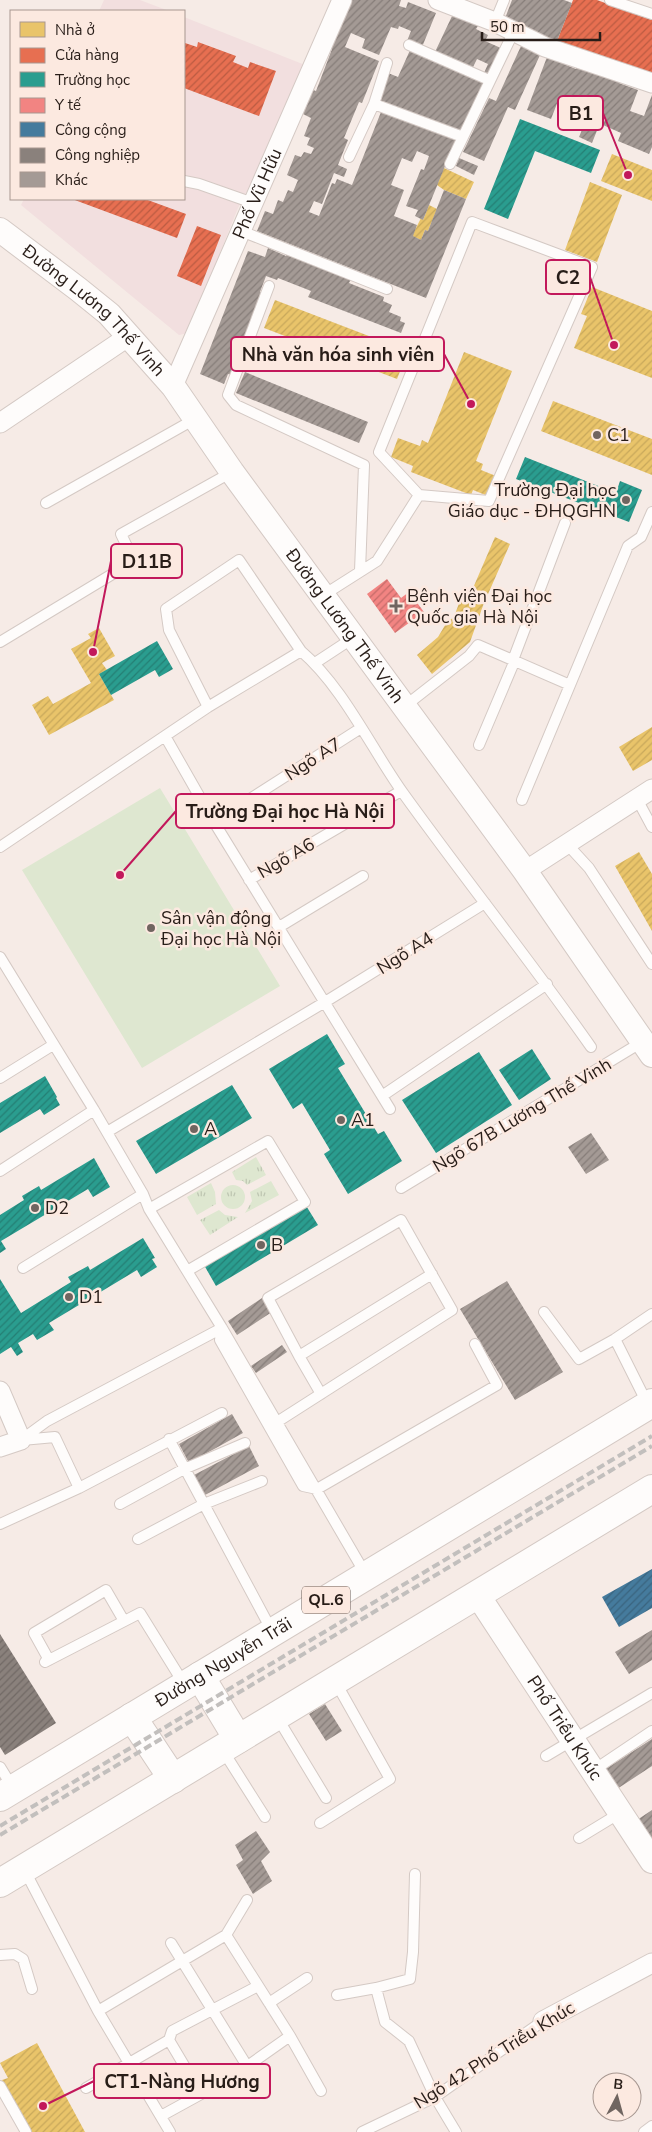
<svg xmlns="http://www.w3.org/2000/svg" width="652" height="2132" font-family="'Nunito Sans',sans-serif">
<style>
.commercial{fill:#f2dfdf}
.grass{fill:url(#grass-tufts)}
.pitch{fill:#dee7d0}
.homes{fill:url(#homes-hatch)}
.shops{fill:url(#shops-hatch)}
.schools{fill:url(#schools-hatch)}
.health{fill:url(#health-hatch)}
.public{fill:url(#public-hatch)}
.industry{fill:url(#industry-hatch)}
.building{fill:url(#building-hatch)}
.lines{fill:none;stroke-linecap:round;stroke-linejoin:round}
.service-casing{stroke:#d4c9c4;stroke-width:12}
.minor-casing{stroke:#d4c9c4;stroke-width:21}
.tertiary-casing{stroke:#d4c9c4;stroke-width:26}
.trunk-casing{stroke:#d4c9c4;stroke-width:30}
.service{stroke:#fefcfb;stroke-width:10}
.minor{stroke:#fefcfb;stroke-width:19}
.tertiary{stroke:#fefcfb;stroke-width:24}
.trunk{stroke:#fefcfb;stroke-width:28}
.rail{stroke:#c2bfbd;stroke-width:4;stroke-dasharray:8 4;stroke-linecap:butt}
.poi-dot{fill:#706560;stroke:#fce9e0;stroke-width:2}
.labels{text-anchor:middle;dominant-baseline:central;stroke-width:5;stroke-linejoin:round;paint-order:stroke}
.shield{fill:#fce9e0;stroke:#685a54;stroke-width:1}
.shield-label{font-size:16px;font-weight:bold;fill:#281d18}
.street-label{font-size:18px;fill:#281d18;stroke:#fce9e0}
.poi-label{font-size:18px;fill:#281d18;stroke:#fce9e0;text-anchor:start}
.leader{fill:none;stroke:#c2185b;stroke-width:2}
.callout-dot{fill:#c2185b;stroke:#fce9e0;stroke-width:2}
.callout{fill:#fce9e0;stroke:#c2185b;stroke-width:2}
.callout-label{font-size:19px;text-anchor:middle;font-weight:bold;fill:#281d18}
</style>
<defs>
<pattern id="grass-tufts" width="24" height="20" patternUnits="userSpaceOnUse" patternTransform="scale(1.25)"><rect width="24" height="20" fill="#dee7d0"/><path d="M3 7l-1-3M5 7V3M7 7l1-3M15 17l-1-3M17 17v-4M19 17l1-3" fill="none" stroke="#bec6b2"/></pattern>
<pattern id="homes-hatch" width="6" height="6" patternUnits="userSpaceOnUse" patternTransform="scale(1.25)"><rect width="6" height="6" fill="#e9c46a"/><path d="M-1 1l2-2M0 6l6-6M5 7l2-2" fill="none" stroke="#c8a85b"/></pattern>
<pattern id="shops-hatch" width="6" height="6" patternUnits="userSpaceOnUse" patternTransform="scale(1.25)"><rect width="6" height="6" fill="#e76f51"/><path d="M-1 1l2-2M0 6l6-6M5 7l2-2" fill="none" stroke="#bb5b42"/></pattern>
<pattern id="schools-hatch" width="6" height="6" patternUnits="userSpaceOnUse" patternTransform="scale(1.25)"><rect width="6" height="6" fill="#2a9d8f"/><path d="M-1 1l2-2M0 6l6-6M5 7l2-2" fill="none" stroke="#247f74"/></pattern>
<pattern id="health-hatch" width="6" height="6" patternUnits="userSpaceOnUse" patternTransform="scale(1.25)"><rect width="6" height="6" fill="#f28482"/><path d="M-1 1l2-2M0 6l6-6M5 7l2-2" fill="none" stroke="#c46b69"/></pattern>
<pattern id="public-hatch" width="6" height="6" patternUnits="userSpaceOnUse" patternTransform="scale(1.25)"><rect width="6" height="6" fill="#457b9d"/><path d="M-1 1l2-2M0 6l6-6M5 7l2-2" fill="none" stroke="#3a647f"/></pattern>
<pattern id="industry-hatch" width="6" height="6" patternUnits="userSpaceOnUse" patternTransform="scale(1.25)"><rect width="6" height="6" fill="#8a817c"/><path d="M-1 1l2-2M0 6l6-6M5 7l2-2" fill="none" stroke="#716965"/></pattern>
<pattern id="building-hatch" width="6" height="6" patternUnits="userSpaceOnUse" patternTransform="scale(1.25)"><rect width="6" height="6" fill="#a49a95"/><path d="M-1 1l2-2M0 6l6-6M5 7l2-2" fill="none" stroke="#867d79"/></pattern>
</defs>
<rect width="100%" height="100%" fill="#f6ebe6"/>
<path class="commercial" d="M104 0H140L169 11H99Z
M184 17 305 65 306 80 238 208 188 333 179 335 21 205 24 199H184Z"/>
<path class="grass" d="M256 1157 266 1175 247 1185 243 1181 236 1180 232 1172Z
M271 1181 279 1195 245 1213 252 1201 250 1192Z
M211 1183 215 1192 216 1204 197 1215 187 1197Z
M221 1197a12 12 0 1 1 24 0a12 12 0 1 1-24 0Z
M219 1210 225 1215 238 1217 210 1235 200 1220Z"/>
<path class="pitch" d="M160 788 280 986 142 1068 22 870Z"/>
<path class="homes" d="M612 154 652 170V201L601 181Z
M444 168 474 182 466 199 444 190 437 185Z
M590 182 622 195 597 262 565 250Z
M429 205 437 209 428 231 425 230 421 240 412 236 421 218 423 220Z
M592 287 652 311V378L574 348 587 316 581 314Z
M275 300 408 351 397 379 264 328Z
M464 352 512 371 476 461 483 464 481 470 496 476 488 496 473 490 471 495 411 472 413 466 391 457 398 438 420 446 422 440 428 443Z
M553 401 652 439V475L541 431Z
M495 537 510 544 485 601 470 595Z
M462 595 484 603 470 642 432 674 417 655 438 637 447 622 454 617Z
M99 628 115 656 102 663 107 670 99 674 114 700 49 735 32 705 48 696 53 704 91 683 71 649 91 638 88 634Z
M652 727V760L633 771 619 747Z
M639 852 652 874V931L615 866Z
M37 2043 85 2132H28L2 2080 8 2078 0 2063Z"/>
<path class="shops" d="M573 0H597L652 20V76L557 41Z
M198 42 236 56 233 62 248 68 250 62 276 71 259 116 184 88V45L185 43 197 47Z
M72 199H145L186 214 177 238Z
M197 226 221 235 201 286 177 276Z"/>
<path class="schools" d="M520 119 600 150 591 173 535 151 508 219 484 209Z
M525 457 616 493 620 481 642 490 629 522 516 479Z
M157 641 173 669 159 677 155 670 111 695 99 674Z
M327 1034 345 1064 338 1068 378 1134 384 1131 402 1161 348 1194 324 1154 330 1150 302 1103 293 1109 269 1069Z
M532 1049 551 1079 519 1100 499 1070Z
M479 1052 512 1105 436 1153 402 1100Z
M45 1076 57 1097 56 1098 60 1105 44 1115 40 1109 0 1133V1103Z
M232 1085 252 1118 156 1174 136 1141Z
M94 1158 110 1187 93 1197 88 1189 1 1241 6 1249 0 1253V1215L24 1200 22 1196 39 1186 41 1190Z
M305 1204 318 1225 216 1286 204 1265Z
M143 1238 155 1258 152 1259 157 1267 141 1277 137 1270 49 1323 54 1330 37 1340 33 1334 18 1343 23 1352 17 1356 11 1347 0 1354V1279L21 1313 71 1282 68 1277 88 1266 90 1270Z"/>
<path class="health" d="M387 579 401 598 409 592 424 612 395 633 367 594Z"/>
<path class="public" d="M652 1569V1608L619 1627 602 1597Z"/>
<path class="industry" d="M0 1634 56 1723 5 1755 0 1747Z"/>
<path class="building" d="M352 0H401L399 6 406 8 408 2 436 13 422 47 407 41 411 31 399 26 398 29 391 27 379 55 362 48 365 39 351 33 345 47 379 61 362 103 359 102 344 138 348 140 338 165 347 169 344 177 334 173 322 204 314 201 309 212 319 216 332 183 335 184 337 179 352 185 383 107 457 137 423 220 415 216 418 210 406 206 421 169 424 170 429 156 417 151 412 162 402 158 391 185 404 190 394 216 417 225 413 236 421 240 425 230 428 231 444 190 466 199 426 298 257 231 265 211 273 214 278 200 283 202 288 190 293 192 298 180 287 175 295 155 301 157 304 152 311 154 314 148 307 145 310 138 304 136 311 118 303 114 313 90 316 91 332 49 330 48Z
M512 0H564L572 3 557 41 504 21Z
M453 14 478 26 476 29 488 35 485 41 503 49 490 76 484 73 488 64 477 59 472 69 435 52Z
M521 46 540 55 515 110 508 107 484 161 463 152 489 98 496 101Z
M411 48 486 82 463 135 377 99 388 73 398 77Z
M547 57 576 69 578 63 620 80 619 83 638 90 630 111 644 116 652 95V147L649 154 618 141 621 133 603 125 605 119 602 118 592 143 579 137 589 113 558 101 551 119 527 110Z
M459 158 478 166 474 175 456 166Z
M268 248 286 256 288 252 352 277 349 283 384 297 383 301 392 305 389 312 401 317 400 321 405 323 401 333 308 297 311 291 278 278 277 280 266 276 260 292 264 293 232 375 228 374 224 384 200 374 248 251 265 257Z
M245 372 368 422 359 443 236 393Z
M591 1133 609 1160 586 1174 568 1147Z
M507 1281 563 1372 515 1400 460 1309Z
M262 1298 272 1312 237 1335 228 1321Z
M282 1345 287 1352 256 1373 251 1366Z
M232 1414 243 1433 189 1463 179 1444Z
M249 1446 259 1466 205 1495 194 1475Z
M652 1630V1660L629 1674 615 1652Z
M325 1704 342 1731 326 1741 309 1714Z
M652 1739V1766L617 1789 604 1770Z
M652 1810V1844L637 1820Z
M256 1831 270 1852 261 1861 272 1881 253 1894 236 1865 243 1860 235 1845Z"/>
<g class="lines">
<g class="service-casing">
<path id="service" d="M610 0 652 14
M495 22 504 0
M409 45 489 80
M374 104 463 137
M349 157 374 104 387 63
M450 164 514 31
M184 181 199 184 253 203
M241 231 387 289
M269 286 228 395 236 405 364 465 360 571
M46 503 195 419
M322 596 377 561 419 495 489 501 592 267 472 222 379 452 419 495
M0 642 134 561 121 534 232 472
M513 660 565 523
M315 663 353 638
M405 706 469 656 478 645 570 685
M208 707 169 630 166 609 239 560 301 651C343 687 371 748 403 793 464 878 530 960 591 1047
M165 736 214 822 390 1109
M479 745 515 660
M637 799 652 827
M522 800 628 546 641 537 652 512
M214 822 361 728
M566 843 589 868 652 964
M0 847 208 707 301 651
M249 880 401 791
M279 927 363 876
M0 957 94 1110 143 1194 149 1209 222 1328 366 1575
M0 1078 53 1045
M382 1096 547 984
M107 1132 325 1002 485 903
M0 1171 94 1110
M401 1188 642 1042
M149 1209 268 1141 305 1202 187 1271
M23 1268 143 1194
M544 1312 579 1359 615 1339
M222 1328 220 1340 303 1486 317 1489 497 1385 475 1344
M299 1356 321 1394
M648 1405 615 1339 652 1314
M277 1422 452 1310 401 1220 268 1298 299 1356 432 1274
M169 1439 272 1631
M21 1440 47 1421 222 1328
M22 1440 55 1437 79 1488
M120 1504 184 1469 245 1443
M0 1524 79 1488 222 1413
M138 1539 204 1504 262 1481
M49 1660 34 1633 106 1590 124 1621
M45 1662 140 1613 184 1684
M277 1717 326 1798
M222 1749 265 1817
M546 1756 652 1693
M0 1767 13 1788
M594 1770 652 1731
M320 1823 390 1779 335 1681
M579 1838 620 1813
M24 1869 98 2011 170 2132
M226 1935 290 2036 321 2091
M171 1943 247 2066
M0 1955 15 1954 23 1959 32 1989
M376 1988 410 1979 413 1952 415 1874
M337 1995 376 1988 385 2022 409 2041 435 2097 456 2132
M269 2003 307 1978
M98 2011 226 1935 247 1900
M169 2040 201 2094
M0 2086 26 2132
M86 2088 169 2040 172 2031 258 1986
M161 2116 232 2077 290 2036
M362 2132 435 2097 543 2021
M644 2132 652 2126"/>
</g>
<g class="minor-casing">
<g id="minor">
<path d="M438 0 495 22 545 47 652 83"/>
<path id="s1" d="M173 386 342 0"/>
<path d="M0 423 129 336"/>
<path d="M525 871 652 789"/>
<path d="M0 1391 21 1440 0 1447"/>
<path d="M543 2021 652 1963"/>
</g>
</g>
<g class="tertiary-casing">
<g id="tertiary">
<path id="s2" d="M0 230 78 289 109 314 173 386 232 472 525 871 652 1055"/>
<path id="s3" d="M477 1594 652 1861"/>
</g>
</g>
<g class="trunk-casing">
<g id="trunk">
<path d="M200 1676 238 1739"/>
<path d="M132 1717 173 1779"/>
<path id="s4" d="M0 1797 652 1403"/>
<path d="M0 1883 652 1489"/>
</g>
</g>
<use href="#service" class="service"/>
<use href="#minor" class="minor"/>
<use href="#tertiary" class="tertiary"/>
<use href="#trunk" class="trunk"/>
<path class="rail" d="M0 1826 652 1436
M0 1835 652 1446"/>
</g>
<g class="poi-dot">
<circle cx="597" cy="435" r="5"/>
<circle cx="626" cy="500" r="5"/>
<path d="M393.5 598.5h5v5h5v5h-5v5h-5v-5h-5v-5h5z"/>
<circle cx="151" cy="928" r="5"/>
<circle cx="341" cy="1120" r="5"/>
<circle cx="194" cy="1129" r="5"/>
<circle cx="35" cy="1208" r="5"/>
<circle cx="261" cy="1245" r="5"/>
<circle cx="69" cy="1297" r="5"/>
</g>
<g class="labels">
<rect class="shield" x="302" y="1586.5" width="48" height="27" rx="4"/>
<g class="shield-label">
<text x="326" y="1600">QL.6</text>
</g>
<g class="street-label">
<text stroke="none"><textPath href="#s1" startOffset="210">Phố Vũ Hữu</textPath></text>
<text stroke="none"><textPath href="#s2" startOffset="124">Đường Lương Thế Vinh</textPath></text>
<text stroke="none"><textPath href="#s2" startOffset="529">Đường Lương Thế Vinh</textPath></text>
<text transform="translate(313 759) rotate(-33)">Ngõ A7</text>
<text transform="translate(286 858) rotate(-30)">Ngõ A6</text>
<text transform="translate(405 953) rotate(-32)">Ngõ A4</text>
<text transform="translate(522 1115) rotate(-31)">Ngõ 67B Lương Thế Vinh</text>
<text stroke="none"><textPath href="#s4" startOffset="261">Đường Nguyễn Trãi</textPath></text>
<text stroke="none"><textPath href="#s3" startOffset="160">Phố Triều Khúc</textPath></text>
<text transform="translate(494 2055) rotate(-32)">Ngõ 42 Phố Triều Khúc</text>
</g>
<g class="poi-label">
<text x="607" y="435">C1</text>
<text x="616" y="490" text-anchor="end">Trường Đại học<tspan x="616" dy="21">Giáo dục - ĐHQGHN</tspan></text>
<text x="407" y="596">Bệnh viện Đại học<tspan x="407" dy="21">Quốc gia Hà Nội</tspan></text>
<text x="161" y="918">Sân vận động<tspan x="161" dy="21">Đại học Hà Nội</tspan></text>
<text x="351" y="1120">A1</text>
<text x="204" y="1129">A</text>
<text x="45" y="1208">D2</text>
<text x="271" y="1245">B</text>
<text x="79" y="1297">D1</text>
</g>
</g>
<path class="leader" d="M628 175L603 113M614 345L590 277M471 404L444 354M93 652L111 561M120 875L176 811M43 2106L94 2081"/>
<g class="callout-dot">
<circle cx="628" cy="175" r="5"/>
<circle cx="614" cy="345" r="5"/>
<circle cx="471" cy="404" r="5"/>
<circle cx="93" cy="652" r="5"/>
<circle cx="120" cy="875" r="5"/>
<circle cx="43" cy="2106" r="5"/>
</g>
<g class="callout">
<rect x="558" y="96" width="45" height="34" rx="5"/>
<rect x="546" y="260" width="44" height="34" rx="5"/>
<rect x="231" y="337" width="213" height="34" rx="5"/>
<rect x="111" y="544" width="71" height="34" rx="5"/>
<rect x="176" y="794" width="218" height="34" rx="5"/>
<rect x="94" y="2064" width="176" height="34" rx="5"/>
</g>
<g class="callout-label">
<text x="581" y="120">B1</text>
<text x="568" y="284">C2</text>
<text x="338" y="361">Nhà văn hóa sinh viên</text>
<text x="147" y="568">D11B</text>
<text x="285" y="818">Trường Đại học Hà Nội</text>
<text x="182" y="2088">CT1-Nàng Hương</text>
</g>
<rect x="10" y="10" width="175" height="190" fill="#fce9e0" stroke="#a79790"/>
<rect x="20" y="22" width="25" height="15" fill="#e9c46a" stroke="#a79790"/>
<text x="55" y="35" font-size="15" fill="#281d18">Nhà ở</text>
<rect x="20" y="48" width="25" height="15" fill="#e76f51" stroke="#a79790"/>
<text x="55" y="60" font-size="15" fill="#281d18">Cửa hàng</text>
<rect x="20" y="72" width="25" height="15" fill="#2a9d8f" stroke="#a79790"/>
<text x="55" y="85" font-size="15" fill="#281d18">Trường học</text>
<rect x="20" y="98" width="25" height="15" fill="#f28482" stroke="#a79790"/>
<text x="55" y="110" font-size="15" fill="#281d18">Y tế</text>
<rect x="20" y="122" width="25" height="15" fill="#457b9d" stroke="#a79790"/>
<text x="55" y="135" font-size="15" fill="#281d18">Công cộng</text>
<rect x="20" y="148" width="25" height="15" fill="#8a817c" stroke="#a79790"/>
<text x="55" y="160" font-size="15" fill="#281d18">Công nghiệp</text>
<rect x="20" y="172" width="25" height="15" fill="#a49a95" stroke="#a79790"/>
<text x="55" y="185" font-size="15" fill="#281d18">Khác</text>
<g transform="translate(617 2097) rotate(6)"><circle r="24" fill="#fce9e0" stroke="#a79790"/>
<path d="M0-4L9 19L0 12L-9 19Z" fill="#706560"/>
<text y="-8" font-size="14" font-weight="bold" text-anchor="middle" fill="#281d18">B</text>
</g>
<path d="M482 32v8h118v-8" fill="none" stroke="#281d18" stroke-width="2.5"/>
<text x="490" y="32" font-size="15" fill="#281d18" stroke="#fce9e0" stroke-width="4" paint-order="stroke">50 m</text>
</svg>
